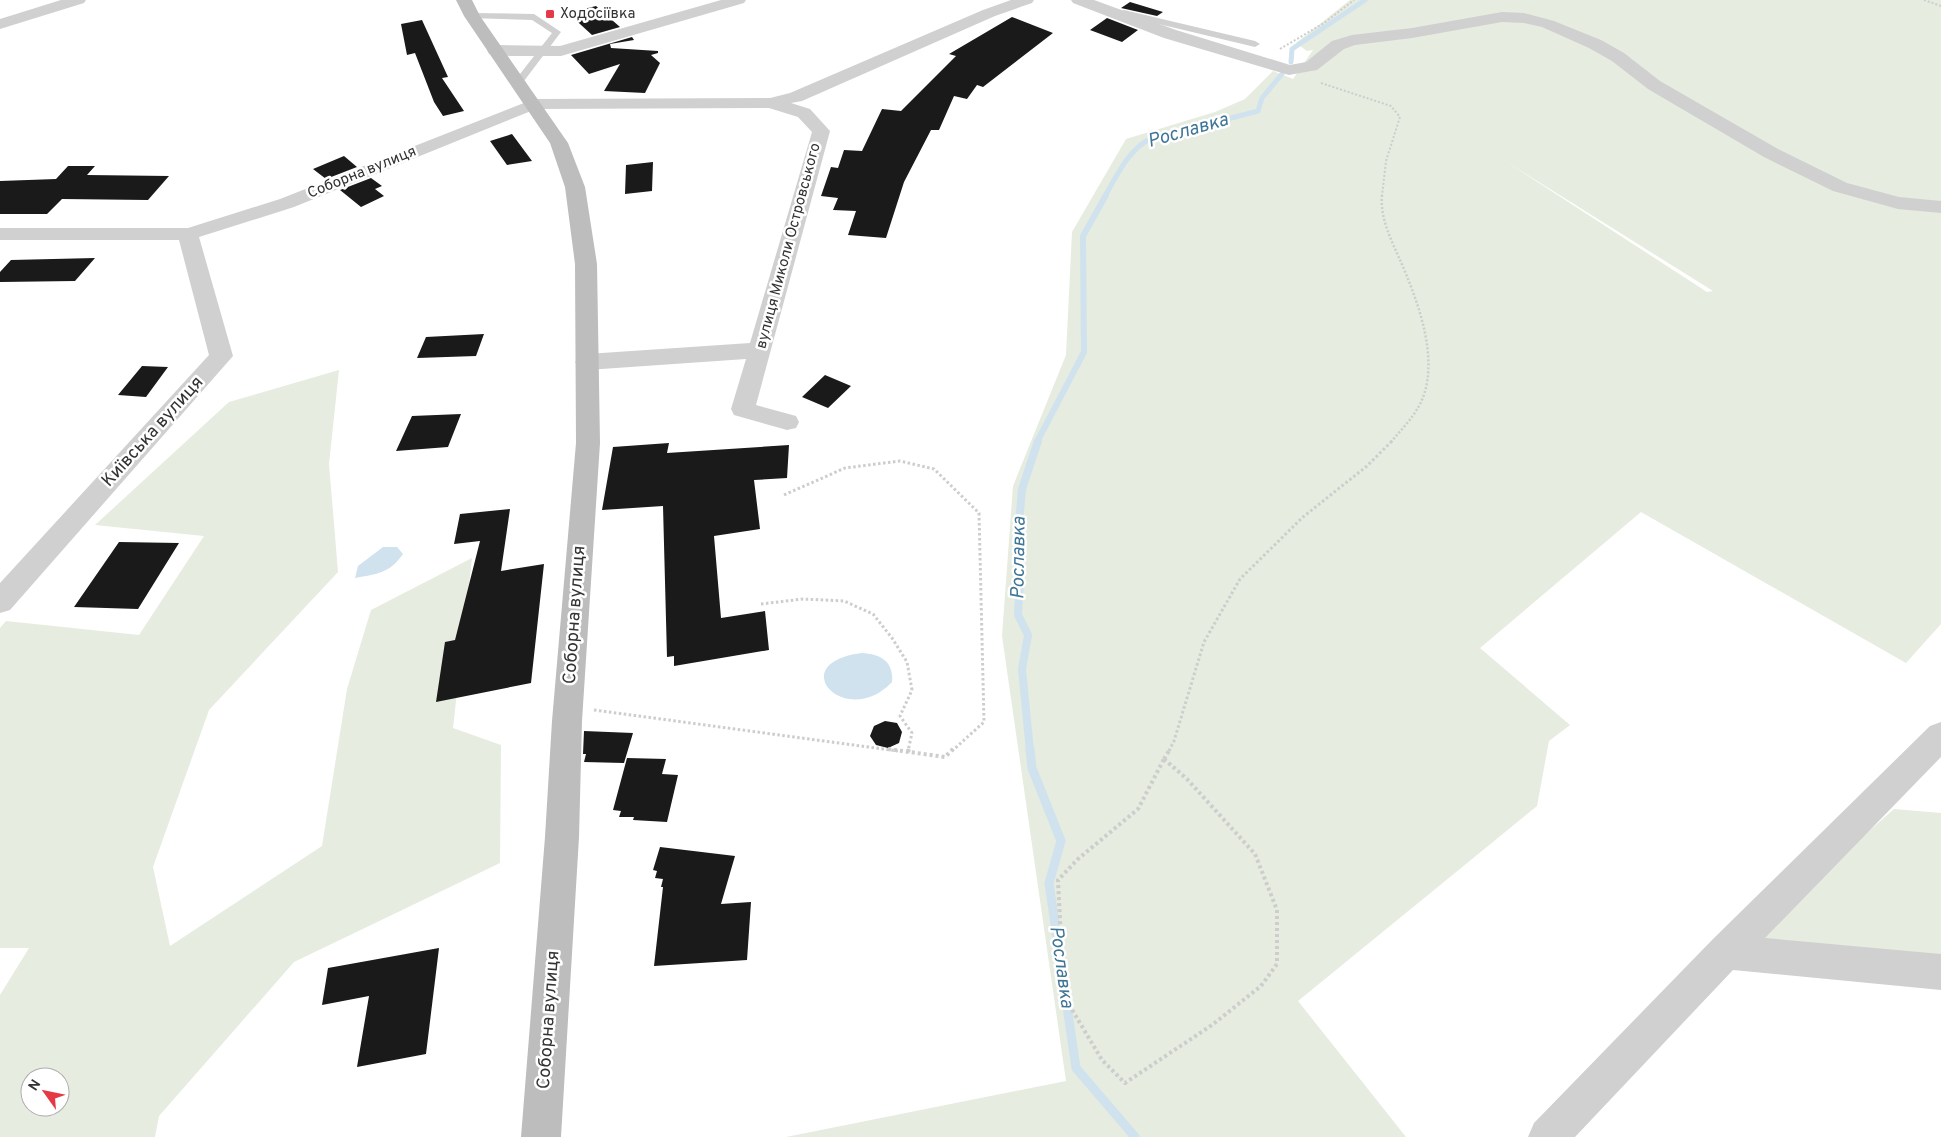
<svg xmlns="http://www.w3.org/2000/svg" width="1941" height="1137" font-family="Overpass,sans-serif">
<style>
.green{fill:#e6ecdf;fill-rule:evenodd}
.water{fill:#cfe2ee}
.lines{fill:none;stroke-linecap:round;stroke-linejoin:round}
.stream-far3{stroke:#cfe2ee;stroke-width:5}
.stream-far2{stroke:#cfe2ee;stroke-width:6}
.stream-far1{stroke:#cfe2ee;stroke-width:8}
.stream{stroke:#cfe2ee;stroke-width:9}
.building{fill:#1a1a1a}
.path-far3{stroke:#cdcdcd;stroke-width:2;stroke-dasharray:2 2;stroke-linecap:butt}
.path-far2{stroke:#cdcdcd;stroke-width:2.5;stroke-dasharray:2 2;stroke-linecap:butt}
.path-far1{stroke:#cdcdcd;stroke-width:3;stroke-dasharray:2.5 2.5;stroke-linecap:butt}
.path{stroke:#cdcdcd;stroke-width:4;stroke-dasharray:3 3;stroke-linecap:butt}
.lane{fill:#d0d0d0;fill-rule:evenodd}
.street{fill:#d0d0d0;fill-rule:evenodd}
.secondary{fill:#bdbdbd;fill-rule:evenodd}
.poi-dot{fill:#e63946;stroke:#fff;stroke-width:2}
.labels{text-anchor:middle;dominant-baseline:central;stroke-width:5;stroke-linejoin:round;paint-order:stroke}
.far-poi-label{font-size:15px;fill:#333;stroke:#fff;text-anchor:start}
.far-street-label{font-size:15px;fill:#333;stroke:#fff}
.street-label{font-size:18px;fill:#333;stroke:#fff}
.water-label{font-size:19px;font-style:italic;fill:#3f7597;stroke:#fff}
</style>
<rect width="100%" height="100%" fill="#fff"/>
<path class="green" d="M1350 0H1941V624L1906 663 1641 512 1480 648 1570 725 1549 741 1537 806 1298 1001 1406 1137H786L1066 1081 1002 636 1013 486 1066 355 1072 232 1126 139 1215 112 1245 99 1273 71 1293 79 1313 50 1307 51 1296 43ZM1502 159 1713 291 1707 292Z
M339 370 329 464 338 572 209 710 153 867 170 946 322 846 347 689 371 610 472 558 453 728 501 745 500 863 294 962 159 1116 155 1137H0V995L29 948H0V628L6 621 139 635 204 536 95 525 229 402ZM30 1077H60V1107H30Z
M1894 809 1941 813V983L1727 956Z"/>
<path class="water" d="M383 547H397L403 554C390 573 377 574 355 578L358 566Z
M862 653C881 654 894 662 892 682 846 731 782 663 862 653Z"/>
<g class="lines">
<path class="stream-far3" d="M1291 62 1292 49 1365 0
M1105 196C1117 176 1127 152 1148 140L1258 111 1262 98 1282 74"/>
<path class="stream-far2" d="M1037 442 1084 352 1083 236 1106 195"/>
<path class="stream-far1" d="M1030 751 1022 669 1028 635 1018 615 1020 579 1017 548 1022 489 1038 441"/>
<path class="stream" d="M1030 749 1032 768 1061 841 1049 883 1076 1068 1135 1137"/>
</g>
<path class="building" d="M1130 2 1163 12 1157 16 1121 8Z
M596 6 620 27 592 35 568 13Z
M1012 17 1053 33 983 87 977 85 967 99 954 96 939 130H931L904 182 886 238 848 235 856 211 833 210 838 198 821 196 831 167 838 168 844 150 862 151 882 109 901 111 956 56 949 54Z
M1107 18 1138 30 1122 42 1090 30Z
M422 20 448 77 442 78 464 111 443 116 434 102 415 53 407 55 401 24Z
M632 37 634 40 610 44 611 48 658 51V53L651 55 660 63 645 93 604 91 620 64 589 74 571 55Z
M512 134 532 161 507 165 490 141Z
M344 156 357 167 326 179 313 169Z
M653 162 652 191 625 194 626 165Z
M68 166H95L87 175 169 176 148 200 62 199 47 214H0V181L56 179Z
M371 178 382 186 375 189 384 196 361 207 340 190Z
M95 258 75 281 0 282V272L11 260Z
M484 334 476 356 417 358 426 337Z
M142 366 168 367 146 397 118 395Z
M825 375 851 386 828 408 802 397Z
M461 414 448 447 396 451 412 416Z
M669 443 667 453 789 445 787 478 754 480 760 529 714 536 721 618 765 611 769 650 674 666V656L667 657 663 506 602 510 613 447Z
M510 509 501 571 544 564 531 683 436 702 445 642 455 640 480 541 454 544 460 514Z
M119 542 179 543 138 609 74 607Z
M885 721 897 723 902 732 899 743 888 748 876 745 870 736 874 726Z
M584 731 633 733 624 763 584 762 586 754H583Z
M627 758 666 759 662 774 678 775 667 822 633 820 634 817H619L621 811 613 810Z
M660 847 735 856 721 904 751 902 747 960 654 966 663 887H661L663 879 655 878 657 871 653 870Z
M439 948 426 1054 357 1067 369 996 322 1005 328 968Z"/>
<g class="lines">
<path class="path-far3" d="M1924 0 1941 6
M1280 49 1324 23 1354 0
M1321 83 1391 106 1400 117 1386 161 1382 196"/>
<path class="path-far2" d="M1382 195C1380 219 1391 239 1400 260 1418 301 1442 364 1419 406 1412 419 1400 431 1391 442"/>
<path class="path-far1" d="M784 495 845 468 900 461 934 469 979 513 984 722 952 751
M761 604 803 599 844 601 873 614 892 638 907 662 912 690 900 716 912 733 908 751
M594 710 898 751
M1169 751 1174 741 1204 642 1240 579 1303 517 1367 466 1392 441"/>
<path class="path" d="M888 749 945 757 953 749
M908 752 909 749
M1164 759 1187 779 1255 854 1277 910V964L1261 986 1212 1025 1125 1083 1102 1060 1071 1008 1061 940 1058 880 1078 859 1138 809Z
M1164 759 1170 749"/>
<path class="lane" d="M1124 10 1255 41 1260 44 1255 47 1121 15V11Z
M472 13 534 14 561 32 521 85 518 86 513 83 552 33 532 20 469 18V14Z"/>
<path class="street" d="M61 0H86L84 3 0 29V19Z
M721 0H746L744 3 561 56H511L489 54 487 50 489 46 495 45 560 46Z
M1011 0H1034L1032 3 995 16 802 101 791 103 810 109 830 131 756 405 796 416 799 422 796 428 787 430 734 415 731 409 746 359 587 370 579 367 575 362 579 357 587 354 750 343 812 132 798 117 769 108 536 109 294 207 199 237 233 356 10 610 0 613V583L209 355 179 240H0V228H188L280 199 534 99 770 98 790 93 983 10Z
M1071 0H1094L1176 30 1290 65 1306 62 1332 41 1352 35 1412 28 1502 12 1524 13 1554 21 1601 40 1624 53 1660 81 1778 149 1847 183 1899 197 1941 201V213L1898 209 1833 191 1764 157 1648 89 1612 61 1589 48 1542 27 1524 23 1502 22 1412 38 1355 45 1344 49 1317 70 1289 75 1164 38 1073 3Z
M1941 722V757L1765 938 1941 954V990L1733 970 1575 1137H1528L1534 1123 1713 939 1930 726Z"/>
<path class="secondary" d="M456 0H472L480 16 568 143 585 187 597 264 600 443 582 721 579 837 561 1137H521L545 837 552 721 576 443 575 264 565 187 550 143 464 16Z"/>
</g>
<rect class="poi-dot" x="545" y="9" width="10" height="10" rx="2.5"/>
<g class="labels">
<g class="far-poi-label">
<text x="560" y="14">Ходосіївка</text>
</g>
<g class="far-street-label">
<text transform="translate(362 173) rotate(-22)">Соборна вулиця</text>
<text transform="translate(789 246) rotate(-75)">вулиця Миколи Островського</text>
</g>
<g class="street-label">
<text transform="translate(153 432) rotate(-48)">Київська вулиця</text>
<text transform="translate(575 615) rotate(-86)">Соборна вулиця</text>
<text transform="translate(549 1020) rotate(-86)">Соборна вулиця</text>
</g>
<g class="water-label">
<text transform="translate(1188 131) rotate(-16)">Рославка</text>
<text transform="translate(1019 558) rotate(-89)">Рославка</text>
<text transform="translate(1061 967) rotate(82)">Рославка</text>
</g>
</g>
<g transform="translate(45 1092) rotate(303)"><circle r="24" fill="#ffffff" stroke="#adadad"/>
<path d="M0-4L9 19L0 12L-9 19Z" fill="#e63946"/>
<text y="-8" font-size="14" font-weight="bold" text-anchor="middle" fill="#333333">N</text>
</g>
</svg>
